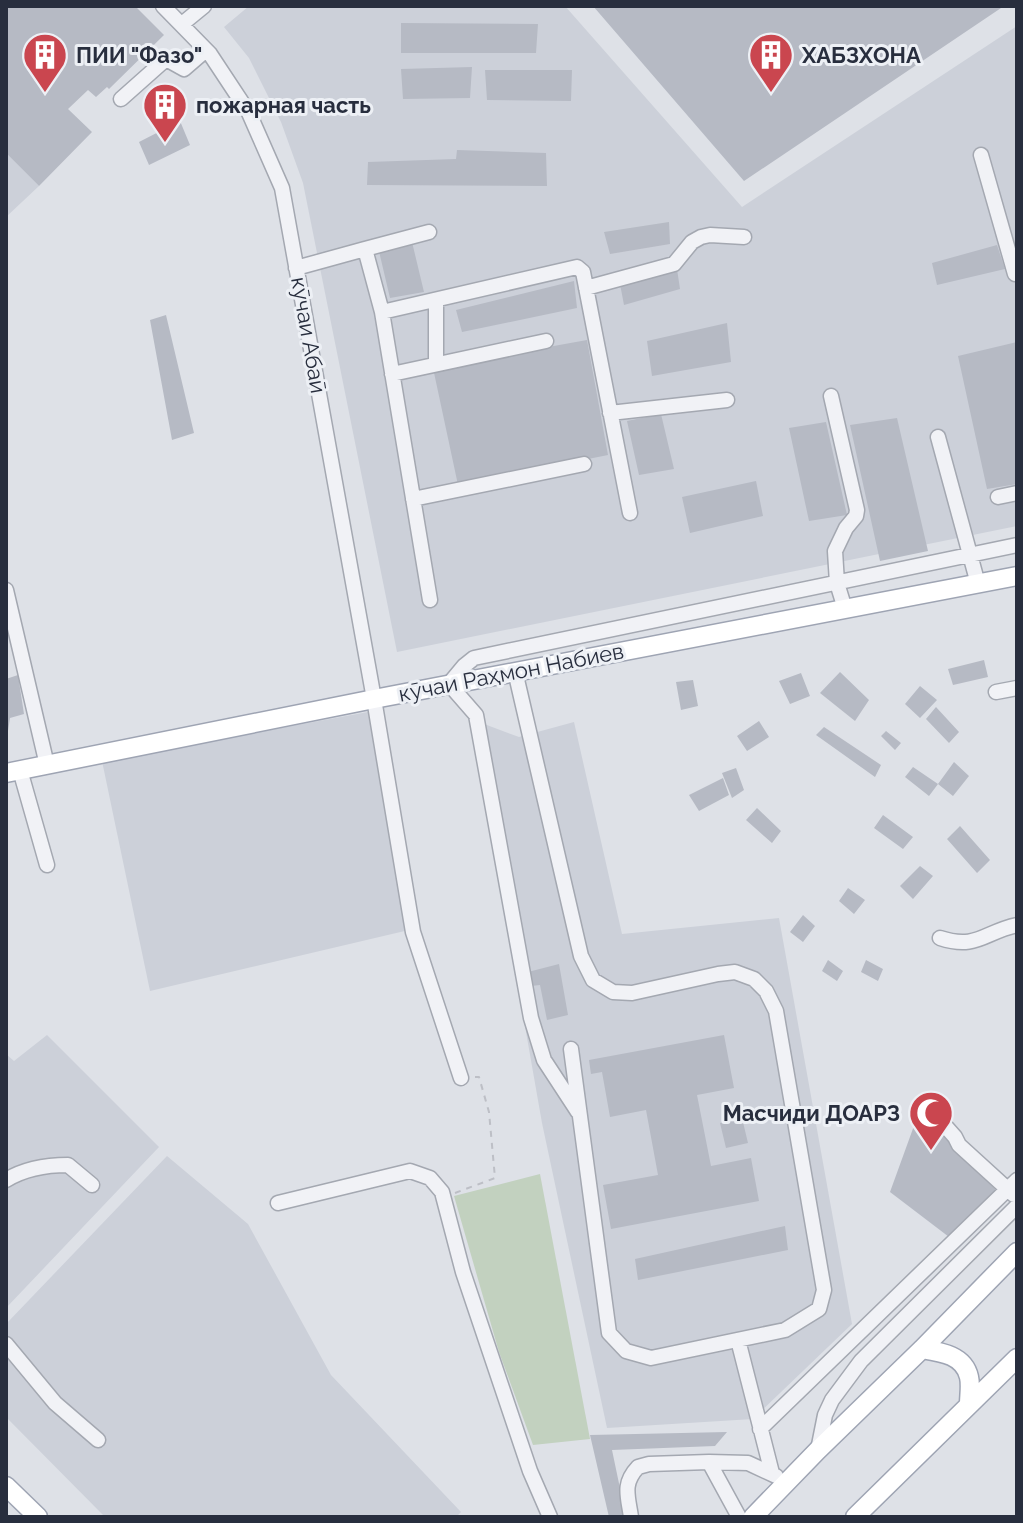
<svg xmlns="http://www.w3.org/2000/svg" width="1023" height="1523" font-family="Raleway,sans-serif">
<style>
.built{fill:#ccd0d9}
.garden{fill:#c2d1bf}
.building{fill:#b6bac4}
.lines{fill:none;stroke-linecap:round;stroke-linejoin:round}
.minor-casing{stroke:#a4a8b1;stroke-width:17}
.major-casing{stroke:#9ea4b3;stroke-width:21}
.path{stroke:#bdbfc6;stroke-width:2;stroke-dasharray:6 6;stroke-linecap:butt}
.minor{stroke:#f1f2f6;stroke-width:14}
.major{stroke:#fff;stroke-width:18}
.labels{text-anchor:middle;dominant-baseline:central;stroke-width:6;stroke-linejoin:round;paint-order:stroke}
.poi-label{font-size:22px;font-weight:bold;fill:#282e3e;stroke:#edf0f5;text-anchor:start}
.street-label{font-size:22px;fill:#282e3e;stroke:#edf0f5}
</style>
<rect width="100%" height="100%" fill="#dee1e7"/>
<path class="built" d="M249 6H565L742 207 1017 26V526L397 652 303 183 281 122 249 58 224 27Z
M6 153 39 186 6 217Z
M368 712 409 930 150 991 102 761Z
M471 719 519 737 574 722 622 934 779 918 852 1324 753 1419 607 1428 542 1123Z
M47 1035 159 1147 6 1308V1054L14 1061Z
M167 1156 248 1224 331 1375 461 1512 456 1517H105L6 1417V1324Z"/>
<path class="garden" d="M540 1174 590 1439 533 1445 499 1352 454 1196Z"/>
<path class="building" d="M6 6H135L164 35 109 89 107 87 96 97 88 90 68 109 92 132 39 186 6 153Z
M593 6H1004L744 181Z
M401 23 538 24 536 53H401Z
M472 67 470 98 403 99 401 69Z
M485 70H572L571 101 487 100Z
M180 121 190 145 149 165 139 142Z
M457 150 546 153 547 186 367 185 368 162 456 159Z
M669 222 670 244 610 254 604 232Z
M412 242 424 292 390 298 378 247Z
M997 245 1005 269 937 285 932 263Z
M677 269 680 289 624 305 620 284Z
M574 281 577 308 462 332 456 310Z
M166 315 194 433 172 440 150 320Z
M727 323 731 362 652 376 647 341Z
M587 340 608 455 458 485 433 368Z
M1017 342V484L987 489 958 356Z
M661 414 674 469 639 475 627 421Z
M897 418 928 551 880 561 850 425Z
M826 422 847 515 809 521 789 428Z
M756 481 763 516 690 533 682 497Z
M984 660 988 677 953 685 948 669Z
M840 672 869 700 855 721 820 693Z
M801 673 810 696 790 704 779 681Z
M18 675 24 714 10 718 8 731 6 730V679Z
M693 680 698 706 681 710 676 682Z
M920 686 937 700 920 718 905 704Z
M936 707 959 732 949 743 926 719Z
M759 721 769 737 747 751 737 736Z
M824 727 881 765 875 777 816 735Z
M886 731 901 743 895 750 881 736Z
M954 762 969 776 953 796 938 784Z
M913 767 938 784 929 796 905 777Z
M736 768 744 790 732 798 722 773Z
M723 778 729 795 699 811 689 795Z
M757 808 781 831 772 843 746 820Z
M883 815 913 837 903 849 874 828Z
M960 826 990 860 977 873 947 839Z
M920 866 933 876 913 899 900 886Z
M848 888 865 900 854 914 839 901Z
M803 915 815 926 803 942 790 932Z
M828 960 843 971 837 981 822 971Z
M866 960 883 969 878 981 861 972Z
M559 964 568 1015 547 1020 540 985 531 986 528 972Z
M724 1035 734 1088 697 1095 711 1166 751 1158 759 1201 611 1229 603 1185 658 1175 646 1110 610 1117 602 1072 591 1074 589 1060Z
M919 1112 999 1193 953 1240 890 1192Z
M742 1118 748 1143 726 1148 720 1123Z
M785 1226 788 1250 638 1280 635 1259Z
M727 1432 715 1446 612 1450 626 1517H609L590 1435Z"/>
<g class="lines">
<g class="minor-casing">
<path id="minor" d="M163 6 210 54 249 113 282 188 374 699 413 932 461 1078
M182 24 204 6
M121 99 166 59 184 69 206 50
M981 155 1015 274
M365 249 429 232
M296 268 365 249 382 312 430 600
M586 288 674 264 692 242 701 237 710 235 744 237
M382 312 577 267 583 272 630 513
M436 364V300
M392 374 546 341
M831 396 857 510 856 516 846 528 835 551 837 583 845 609
M610 413 727 400
M938 437 978 584
M998 497 1017 493
M413 499 584 464
M6 590 47 765
M515 671 581 956 593 980 613 992 632 993 718 974 735 972 754 979 766 991 776 1011 824 1290 819 1309 785 1330 651 1358 626 1351 609 1333 571 1049
M996 692 1017 688
M20 770 47 865
M940 938C977 950 984 932 1017 925
M578 1112 544 1060 531 1018 476 715 449 684 464 666 474 658 1017 545
M939 1119 955 1137 959 1145 1014 1195
M6 1180C24 1169 47 1165 68 1165L92 1185
M278 1203 410 1171 430 1178 442 1192 463 1272 530 1471 550 1517
M738 1340 772 1473
M6 1344 55 1403 98 1440
M760 1429 1017 1180
M818 1450 825 1415 832 1400 861 1361 1017 1206
M709 1462 748 1463 776 1476
M631 1517C628 1496 622 1484 638 1467L649 1464 709 1462 739 1517"/>
</g>
<g class="major-casing">
<path id="major" d="M6 773 374 699 1017 576
M922 1349C941 1352 964 1355 969 1377 971 1385 969 1396 969 1404
M6 1486 38 1517
M753 1517 818 1450 922 1349 1017 1252
M855 1517 1017 1358"/>
</g>
<path class="path" d="M455 1193 495 1178 489 1112 479 1077H475"/>
<use href="#minor" class="minor"/>
<use href="#major" class="major"/>
</g>
<defs>
<g id="building-pin" transform="scale(2.3)"><path d="M0 17L-7.5 6A9.5 9.5 0 1 1 7.5 6Z" fill="#ca464f" stroke="#edf0f5"/><path d="M-4-6H4V6H1V3H-1V6H-4ZM-2.5-4.3h1.7v1.8h-1.7ZM.8-4.3h1.7v1.8H.8ZM-2.5-1h1.7V.8h-1.7ZM.8-1h1.7V.8H.8Z" fill="#fff"/></g>
<g id="mosque-pin" transform="scale(2.3)"><path d="M0 17L-7.5 6A9.5 9.5 0 1 1 7.5 6Z" fill="#ca464f" stroke="#edf0f5"/><path d="M3.5-4.9A6 6 0 1 0 3.5 4.9A5 5 0 1 1 3.5-4.9Z" fill="#fff"/></g>
</defs>
<g fill-rule="evenodd">
<use href="#building-pin" x="45" y="55"/>
<use href="#building-pin" x="771" y="55"/>
<use href="#building-pin" x="165" y="105"/>
<use href="#mosque-pin" x="931" y="1113"/>
</g>
<g class="labels">
<g class="poi-label">
<text x="76" y="55">ПИИ "Фазо"</text>
<text x="802" y="55">ХАБЗХОНА</text>
<text x="196" y="105">пожарная часть</text>
<text x="900" y="1113" text-anchor="end">Масчиди ДОАРЗ</text>
</g>
<g class="street-label">
<text transform="translate(309 335) rotate(80)">кӯчаи Абаӣ</text>
<text transform="translate(511 672) rotate(-11)">кӯчаи Раҳмон Набиев</text>
</g>
</g>
<rect width="1023" height="1523" fill="none" stroke="#282e3e" stroke-width="16"/>
</svg>
